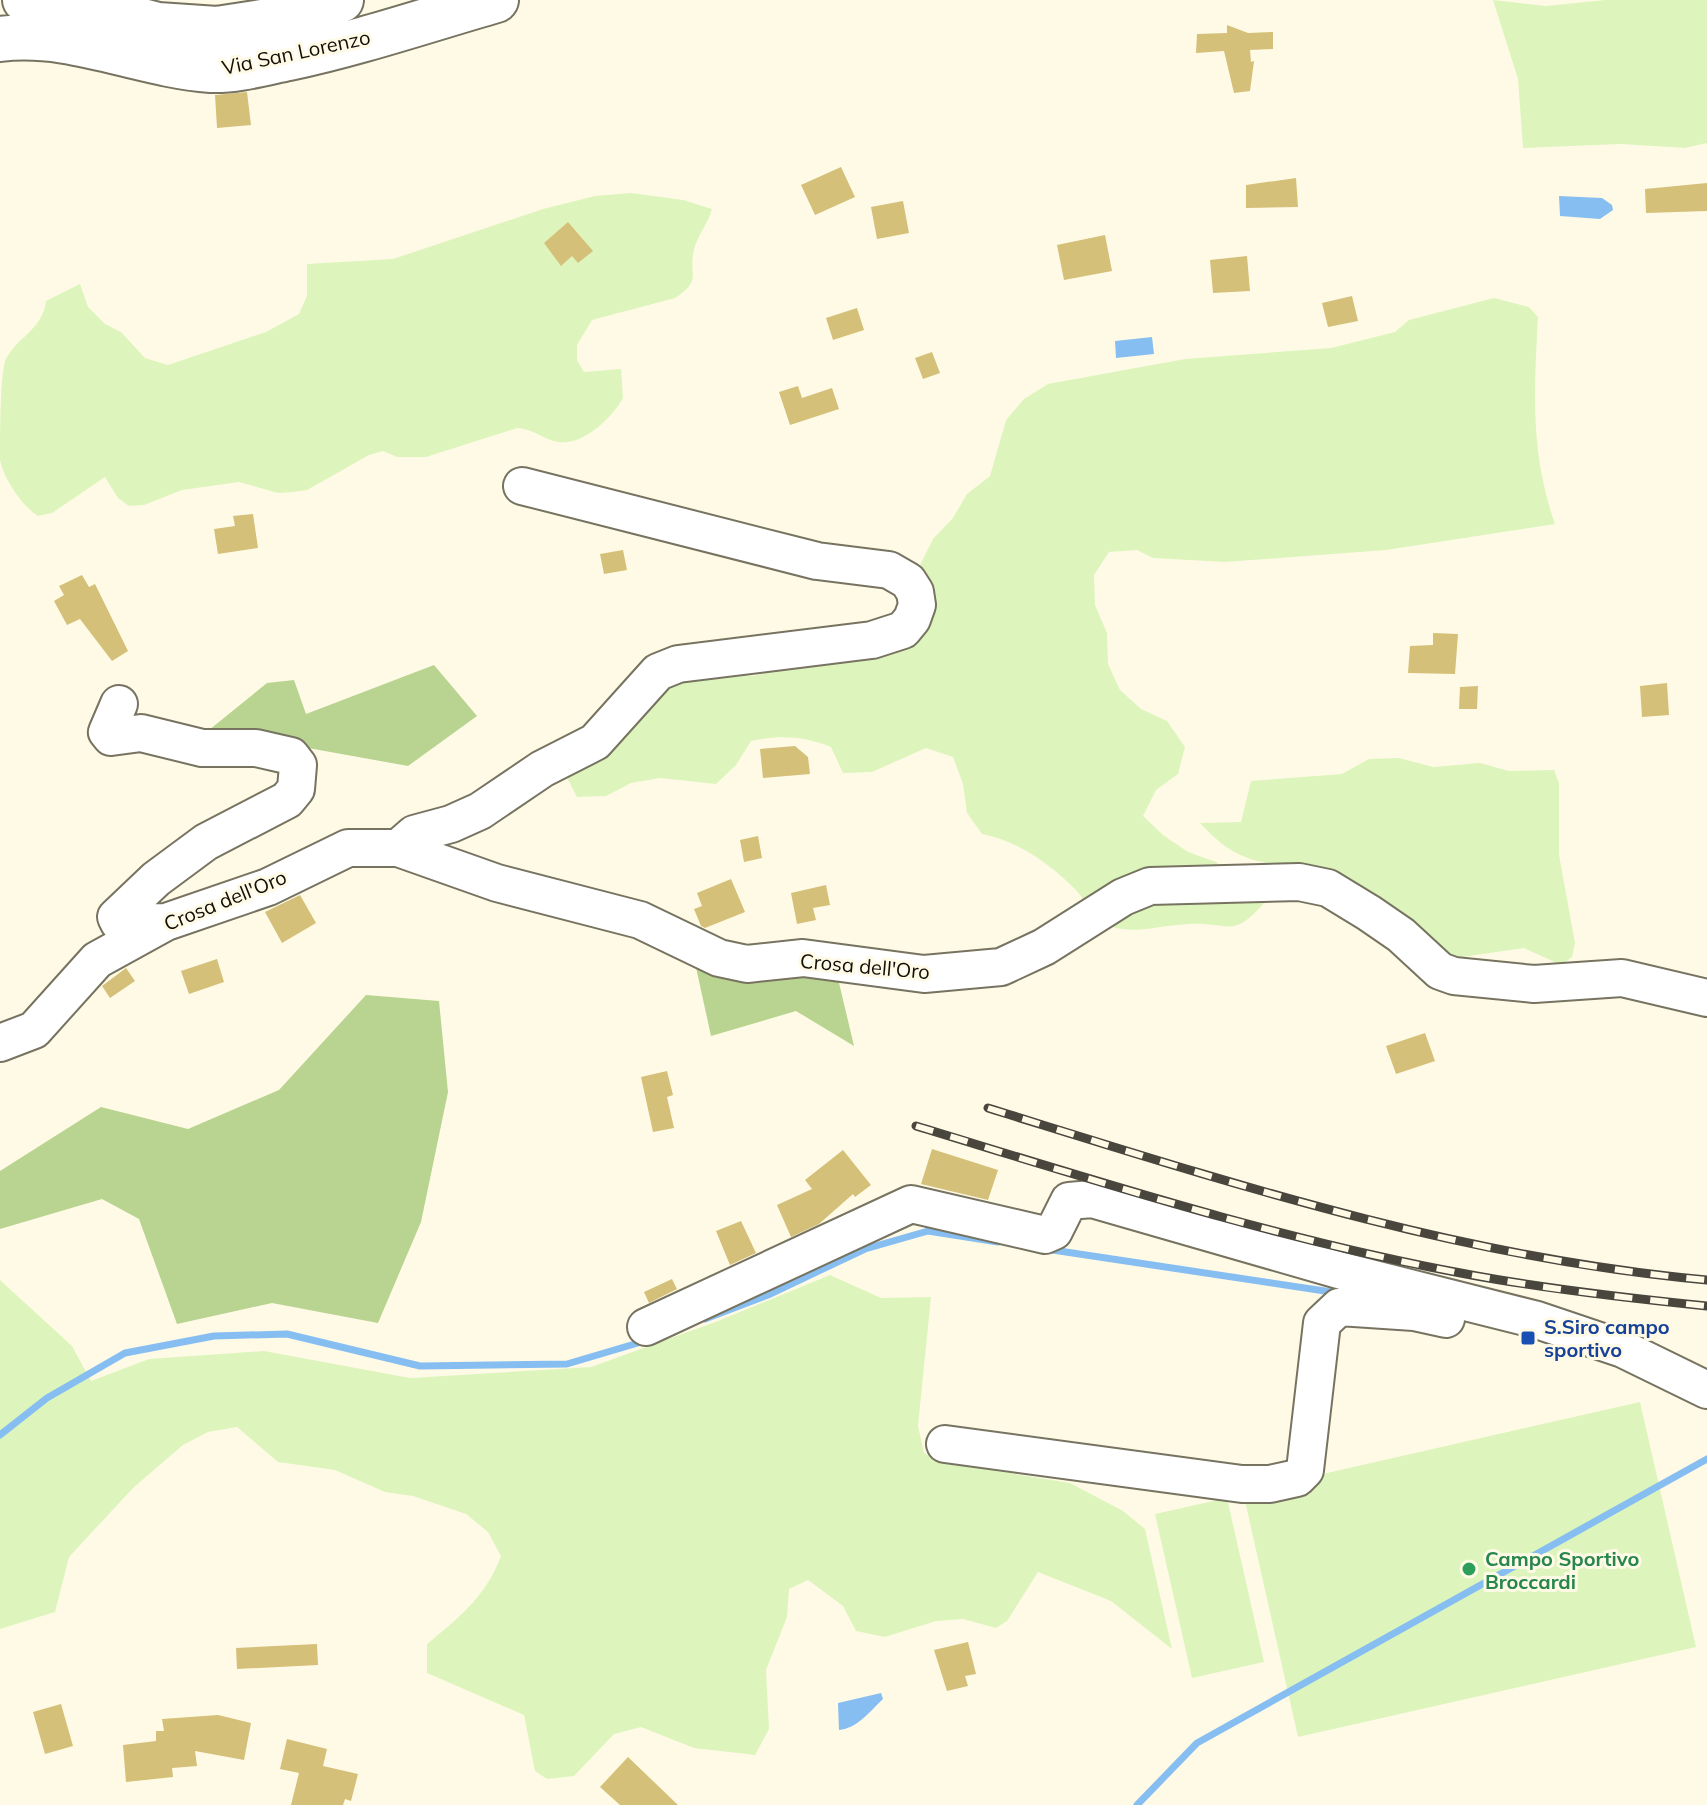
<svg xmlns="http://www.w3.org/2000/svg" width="1707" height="1805" font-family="Mulish,sans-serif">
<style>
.green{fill:#ddf5bd}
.forest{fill:#b8d490}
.water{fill:#87bef2}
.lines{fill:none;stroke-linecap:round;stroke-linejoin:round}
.stream{stroke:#87bef2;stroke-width:7}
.building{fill:#d4c078}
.minor-casing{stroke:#777361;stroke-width:40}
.major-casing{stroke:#777361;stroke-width:48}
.minor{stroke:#fff;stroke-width:36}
.major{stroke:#fff;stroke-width:44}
.rail-casing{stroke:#49463d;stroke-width:9}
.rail{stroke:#fffae6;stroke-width:6;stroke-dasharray:18;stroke-linecap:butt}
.transit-dot{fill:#1a4fb4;stroke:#fffae6;stroke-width:3}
.leisure-dot{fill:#2e9e5b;stroke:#fffae6;stroke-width:3}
.labels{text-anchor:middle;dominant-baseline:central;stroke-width:6;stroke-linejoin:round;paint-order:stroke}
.street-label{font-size:20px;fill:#0f0d07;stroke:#fffae6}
.transit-label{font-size:20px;font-weight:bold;fill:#164399;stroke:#fffae6;text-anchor:start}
.leisure-label{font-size:20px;font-weight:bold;fill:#27864d;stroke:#fffae6;text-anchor:start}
</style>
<rect width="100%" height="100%" fill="#fffae6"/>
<path class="green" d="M1493 0 1546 6 1605 0H1707V143L1685 148 1621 144 1523 148 1518 79Z
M631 193 683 200 712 209C708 224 697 236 694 250 688 275 703 280 675 298L592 320 577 345V360L584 372 621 369 623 398C612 418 583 446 558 442 542 439 534 429 517 428L426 457H397L383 451 369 455 307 490 293 492 278 493 239 482 182 490 144 505 129 506 118 498 105 477 52 513 38 516C22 506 4 479 0 460 0 440 0 379 5 361 17 336 42 331 46 301L80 284 88 307 105 324 121 332 145 358 168 365 266 332 299 314 307 296V264L393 259 543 209 595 196Z
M1494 298 1529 307 1538 317C1534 391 1530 452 1555 524L1386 550 1225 562 1153 558 1137 550 1109 552 1094 575 1095 605 1107 633 1108 664 1120 690 1141 709 1167 721 1185 747 1178 774 1156 790 1143 816 1163 835 1188 852 1216 862 1265 902C1232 940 1230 922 1189 924 1160 925 1137 935 1109 926 1096 922 1086 901 1076 890 1050 864 1018 841 982 834L967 813 963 784 953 757 926 748 872 772 843 773 831 747C802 736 781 735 751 741L736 765 716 784 660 778 631 783 606 796 577 797 564 772 670 683 695 667 753 676 851 652 927 590 920 565 933 539 953 518 967 494 990 476 1006 420 1024 399 1048 384 1185 359 1331 348 1395 332 1409 320Z
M1399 758 1433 767 1480 763 1509 771 1554 770 1559 783V855L1575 943 1572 957 1561 965 1524 948 1455 958 1299 866C1253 864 1231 857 1200 823L1241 822 1251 781 1342 774 1369 759Z
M830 1275 881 1298 931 1297 918 1426 924 1453 942 1462 1070 1483 1123 1511 1145 1529 1172 1649 1111 1601 1038 1572 1007 1621 996 1628 963 1619 936 1621 885 1637 856 1631 843 1606 808 1580 789 1589 787 1617 766 1670 769 1729 755 1755 694 1748 641 1727 614 1734 574 1776 547 1779 535 1771 524 1715 427 1673V1644C460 1617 486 1596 501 1556L488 1532 466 1514 413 1496 385 1492 335 1470 278 1462 237 1427 208 1432 183 1445 133 1488 69 1557 55 1612 0 1629V1280L72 1346 91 1381 149 1359 264 1351 410 1378 591 1367 718 1321Z
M1640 1402 1696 1647 1298 1737 1243 1492Z
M1227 1498 1264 1662 1192 1678 1155 1514Z"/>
<path class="forest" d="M434 665 477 716 408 766 209 730 267 683 294 680 306 714Z
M692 949 835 966 854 1046 796 1011 711 1036Z
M366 995 439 1001 448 1092 421 1222 378 1323 272 1303 177 1324 139 1219 102 1199 0 1229V1171L101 1107 188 1129 279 1090Z"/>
<path class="water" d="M1559 196 1602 198 1612 205 1613 210 1600 219 1560 216Z
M1152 337 1154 354 1116 358 1115 341Z
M881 1693 883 1699C872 1709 857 1729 839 1730L838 1703Z"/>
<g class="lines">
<path class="stream" d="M1046 1249 1338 1293
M705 1319 768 1295 865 1249 928 1231 998 1242
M0 1435 47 1398 125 1353 214 1336 287 1334 420 1366 567 1364 648 1340
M1137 1805 1197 1743 1707 1459"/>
</g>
<path class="building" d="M1227 25 1248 33 1273 32V49L1250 50 1251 62 1254 61 1250 91 1234 93 1224 51 1196 53 1197 34 1227 33Z
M247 92 251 125 217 128 215 95Z
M841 167 855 197 815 215 801 185Z
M1296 178 1298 207 1246 208V185Z
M1707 183V211L1646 213 1645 189Z
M903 201 909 233 877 239 871 207Z
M568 222 593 251 578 263 572 256 561 266 544 243Z
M1105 235 1112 271 1064 280 1057 245Z
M1247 256 1250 291 1213 293 1210 260Z
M1352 296 1358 321 1328 327 1322 303Z
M857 308 864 330 833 340 826 318Z
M932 352 940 373 923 379 915 358Z
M798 386 802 398 832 388 839 409 790 425 779 392Z
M253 514 258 548 218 554 214 529 235 526 233 516Z
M623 550 627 570 604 574 600 554Z
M82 575 89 587 95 584 128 651 112 661 80 619 67 625 54 601 64 595 59 586Z
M1433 633 1458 634 1455 674 1408 673 1410 646 1433 645Z
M1667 683 1669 715 1642 717 1640 686Z
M1478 686 1477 709H1459L1460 687Z
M795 746 808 757 810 774 763 778 760 749Z
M758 836 762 858 744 862 740 840Z
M731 879 745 912 705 928 701 926 694 909 702 906 697 893Z
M826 885 830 905 813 908 816 920 797 924 791 893Z
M300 895 316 923 282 943 265 912Z
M217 959 224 982 189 994 181 971Z
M126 968 135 981 110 998 102 986Z
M1425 1033 1435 1061 1396 1074 1386 1046Z
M667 1071 673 1095 667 1097 674 1128 653 1132 641 1077Z
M932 1149 998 1170 988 1200 921 1184Z
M843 1150 871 1185 855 1197 853 1194 819 1224 791 1237 777 1205 812 1189 805 1180Z
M741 1221 756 1253 730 1265 716 1231Z
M672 1279 677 1289 649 1303 644 1292Z
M968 1642 976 1674 965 1676 968 1686 947 1691 934 1650Z
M317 1644 318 1665 237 1669 236 1648Z
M61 1704 73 1746 45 1754 33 1712Z
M218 1715 251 1723 244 1760 195 1751 197 1766 172 1768 173 1777 126 1782 123 1745 156 1741V1731H164L162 1719Z
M287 1739 327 1749 323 1766 358 1774 351 1801 345 1799 343 1805H291L299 1773 280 1769Z
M628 1757 678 1805H620L600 1787Z"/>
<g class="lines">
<g class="minor-casing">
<path id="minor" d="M119 704 107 732 111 737 141 733 202 748H256L291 756 298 765 296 789 287 800 206 842 156 879 116 917 119 923 164 922
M398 848 414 834 451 824 480 811 542 769 595 742 658 672 678 664 872 640 903 630 912 619 917 605 915 592 908 581 889 570 817 561 522 486
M0 1043 34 1030 97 960 166 922 268 887 348 848H398L497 883 640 920 719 958 747 964 803 958 924 974 1001 967 1044 947 1123 897 1150 886 1299 882 1328 888 1369 913 1401 935 1440 971 1454 976 1534 984 1622 978 1707 998
M646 1327 911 1204 1045 1235 1054 1231 1069 1201 1092 1199 1342 1271 1537 1320 1623 1349 1707 1390
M945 1444 1242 1484H1270L1297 1478 1305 1470 1322 1323 1339 1307 1414 1312 1446 1319"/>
</g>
<g class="major-casing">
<path id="major" d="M25 0 82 6 158 25 217 29 275 20 341 0
M0 39C73 30 139 65 211 70 236 71 264 63 289 58 359 43 427 20 496 0"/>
</g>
<use href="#minor" class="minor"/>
<use href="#major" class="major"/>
<g class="rail-casing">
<path id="rail" d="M988 1108C1224 1181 1459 1258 1707 1280
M916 1126C1097 1181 1280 1240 1466 1274 1546 1289 1627 1298 1707 1306"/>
</g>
<use href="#rail" class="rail"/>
</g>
<rect class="transit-dot" x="1520" y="1330" width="16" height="16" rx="4"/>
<circle class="leisure-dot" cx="1469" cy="1569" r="8"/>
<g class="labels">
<g class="street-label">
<text transform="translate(296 52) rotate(-12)">Via San Lorenzo</text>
<text transform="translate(225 900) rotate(-22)">Crosa dell'Oro</text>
<text transform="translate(865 966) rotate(5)">Crosa dell'Oro</text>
</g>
<g class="transit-label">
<text x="1544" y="1326">S.Siro campo<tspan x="1544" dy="23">sportivo</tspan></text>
</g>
<g class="leisure-label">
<text x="1485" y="1558">Campo Sportivo<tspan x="1485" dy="23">Broccardi</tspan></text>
</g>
</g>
</svg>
